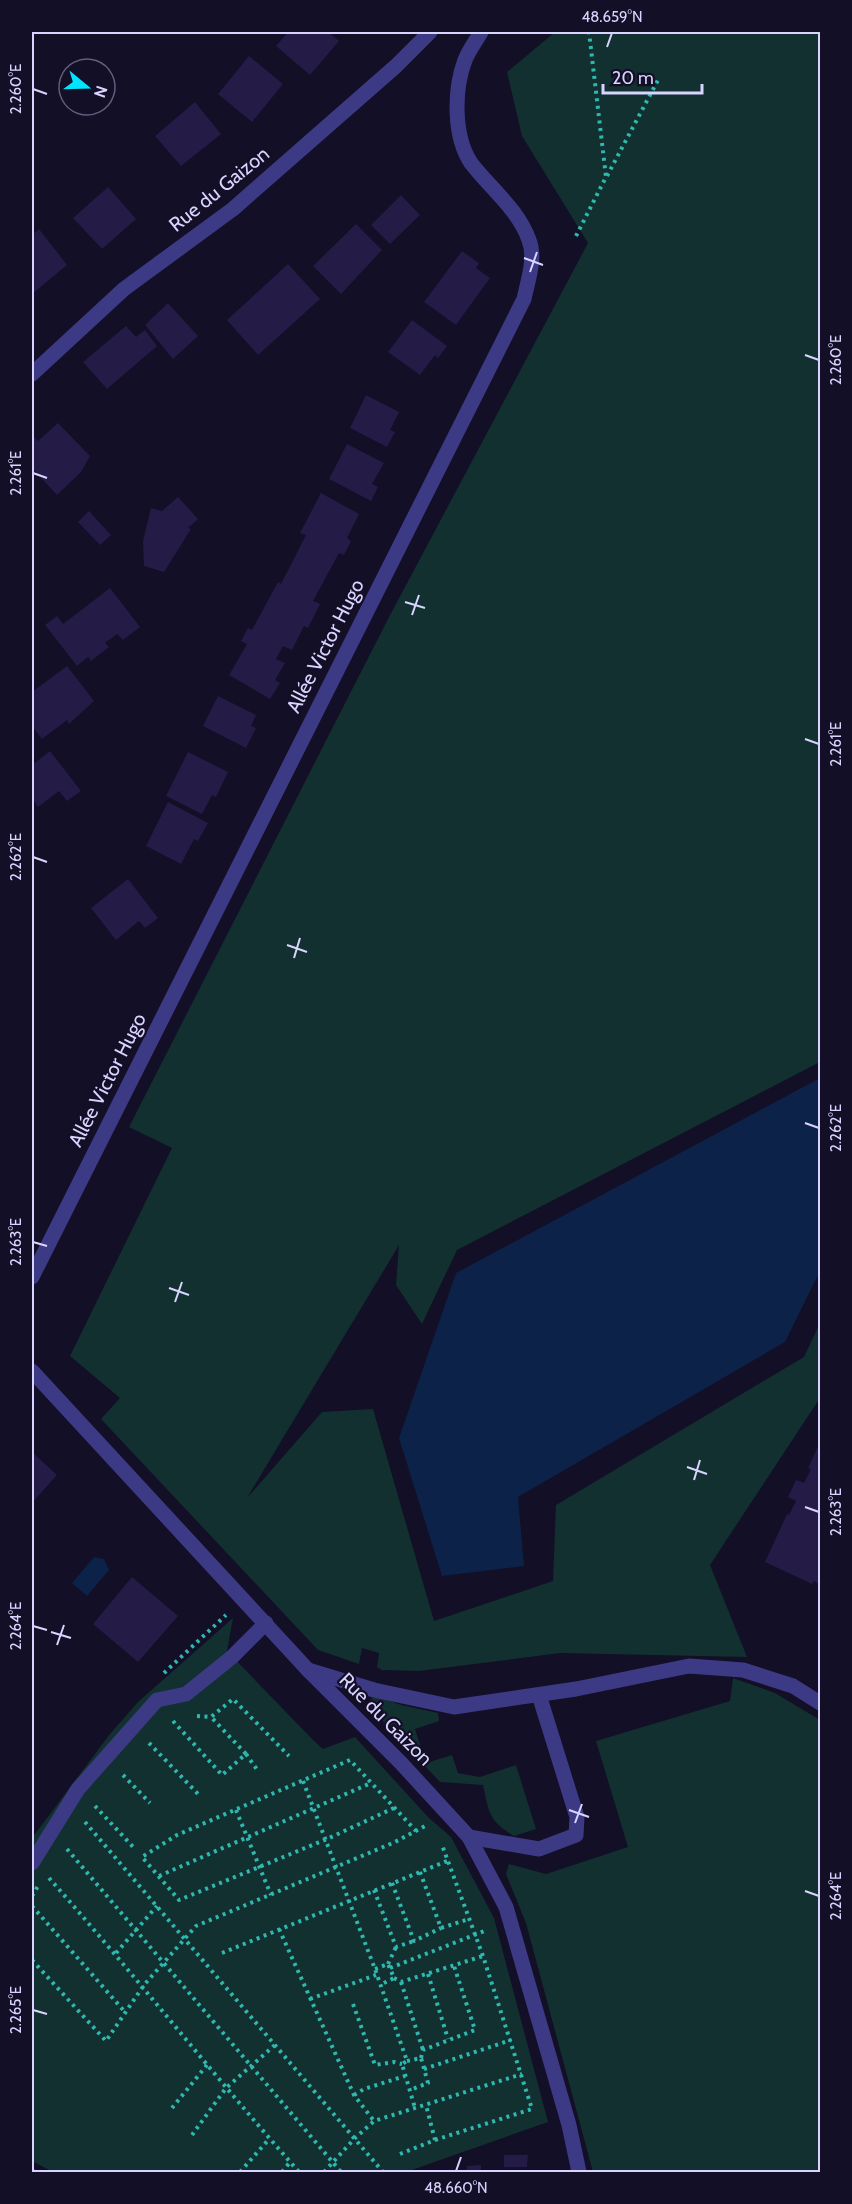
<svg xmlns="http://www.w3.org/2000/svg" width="852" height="2204" font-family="Cabin,sans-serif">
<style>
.green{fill:#12302f}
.water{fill:#0c2248}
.building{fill:#241b47}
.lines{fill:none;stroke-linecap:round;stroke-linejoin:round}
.path{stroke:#2fb8b0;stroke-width:4;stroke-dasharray:3 4.5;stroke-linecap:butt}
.lane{stroke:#3d3a85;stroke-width:15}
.street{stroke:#3d3a85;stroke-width:15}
.ticks{fill:none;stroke:#d9d4ff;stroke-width:2}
.labels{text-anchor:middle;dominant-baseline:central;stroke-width:4.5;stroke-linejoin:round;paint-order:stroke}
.street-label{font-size:20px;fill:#d9d4ff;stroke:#130f26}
.neatline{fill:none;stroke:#d9d4ff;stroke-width:2}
.ticks-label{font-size:15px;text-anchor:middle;fill:#d9d4ff}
</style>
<rect width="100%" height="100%" fill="#130f26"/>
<path class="green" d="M555 32H820V1062L457 1250 422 1324 396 1285 399 1245 247 1498 322 1412 373 1409 434 1621 553 1581 556 1505 804 1357 820 1323V1398L710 1565 747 1657 560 1653 419 1671 382 1670 377 1667 379 1653 362 1648 359 1664 318 1650 101 1419 120 1398 70 1356 172 1148 129 1127 388 619 588 243 522 136 507 72Z
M233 1618 227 1651 314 1741 323 1749 355 1737 428 1817 451 1837 494 1918 548 2122 406 2172H53L32 2161V1838L110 1734 138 1702Z
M733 1678 775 1693 820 1720V2172H593L526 1923 506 1874 509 1864 546 1874 628 1847 596 1741 730 1701Z
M373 1695 401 1705 438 1713 439 1721 415 1729 426 1763 452 1755 458 1773 480 1777 516 1765 536 1829 514 1836C489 1821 489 1813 483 1785L440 1782 369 1707Z"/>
<path class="water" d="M820 1078V1271L785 1342 518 1497 524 1566 442 1576 399 1438 456 1273Z
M94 1557 104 1559 109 1570 87 1596 72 1583Z"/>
<path class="building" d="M288 32H328L339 41 310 75 276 46Z
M249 56 283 84 252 122 218 94Z
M195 102 221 134 181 166 155 136Z
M108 187 136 219 102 249 73 218Z
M401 195 420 215 390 244 371 225Z
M356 224 382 250 341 294 313 266Z
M39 229 67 265 32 294V235Z
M462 251 479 263 476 268 490 278 456 325 424 302Z
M288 264 320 299 258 355 227 320Z
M168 303 198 336 173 359 145 325Z
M412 320 447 346 438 358 435 355 420 375 388 352Z
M126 326 136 337 145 330 157 346 107 389 83 362Z
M366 395 399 412 390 430 395 432 387 447 350 428Z
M58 423 90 456 81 472 57 495 32 468V435L38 441Z
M347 444 384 463 372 484 378 487 371 501 329 479Z
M321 493 359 514 347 538 351 541 344 555 339 553 313 601 320 604 308 628 304 626 292 650 283 646 276 659 285 663 275 680 280 683 270 699 229 675 247 644 241 641 248 628 252 630 278 582 281 584 306 535 300 533Z
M178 497 198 519 188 528 191 529 164 572 144 566 143 541 151 508 162 511Z
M89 511 111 535 100 545 78 522Z
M110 588 140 627 123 640 117 634 105 643 109 647 91 661 88 657 77 666 45 625 57 616 63 624Z
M67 666 94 701 69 724 67 720 42 739 32 726V692Z
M218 696 256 715 251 726 256 728 246 748 203 726Z
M50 751 81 791 67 801 59 791 38 807 32 798V765Z
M188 752 228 772 216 797 212 795 202 814 166 796Z
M168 802 208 823 198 841 194 839 181 864 146 846Z
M128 879 158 918 145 928 139 921 116 940 91 908Z
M820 1442V1585L814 1581 812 1584 765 1562 787 1514 789 1515 796 1501 788 1497 796 1480 804 1483 811 1469 808 1468Z
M32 1452 57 1475 32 1503Z
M132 1577 178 1616 138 1662 93 1624Z
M504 2155H528L527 2167H504Z
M481 2165V2172H467V2166Z"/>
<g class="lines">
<path class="path" d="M607 176 658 80
M576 236 606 177 589 32
M164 1673 226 1615
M197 1716 211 1717 233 1699 289 1756
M173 1721 222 1775 246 1754 211 1717
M149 1743 199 1795
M246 1754 258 1771
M123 1775 150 1803
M303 1781 375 1969 407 2061 402 2064 415 2108
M95 1806 134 1848
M394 1808 327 1839 179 1900 142 1857 177 1835 350 1760 416 1831
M236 1810 271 1895
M85 1822 383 2172
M67 1849 341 2172
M420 1872 441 1928 469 1919
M159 1876 371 1783
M49 1878C134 1974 214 2076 299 2172
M392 1883 414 1941 441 1928
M374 1890 396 1947 414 1941
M32 1896 38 1886
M32 1906 125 2012
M279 1929 354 2095 374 2121
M116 1953 157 1906
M222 1953 447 1861
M32 1960 106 2041 144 1985 196 1926 395 1842 427 1825
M388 1964 396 1947
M390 1968 487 1930
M375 1969 388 1964 394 1978 380 1985
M428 1974 448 2039
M394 1978 401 1982 483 1956
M401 1982 423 2050
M310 1999 376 1975
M353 2004 375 2065 394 2062 402 2064
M421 2058 423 2050 475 2030 454 1966
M407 2061 421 2058 428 2083 410 2090
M424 2069 511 2040
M354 2095 364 2089 405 2076
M172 2108 207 2065
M192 2135 226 2088 275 2045
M435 2140 532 2109 483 1956 442 1845
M400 2154 435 2140 426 2105
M32 2171 35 2172
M240 2172 269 2139
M282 2172 290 2162
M324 2172 355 2138 374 2121 522 2074"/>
<path class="lane" d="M308 1670 374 1690 454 1707 576 1689 689 1666 743 1670 793 1686 820 1703
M469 1837 539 1849 576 1835 577 1817 539 1695
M32 1863 78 1789 157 1700 186 1694 232 1657 266 1623"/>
<path class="street" d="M32 374 124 289 233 209 396 66 430 32
M32 1277 524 299C528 280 536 258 529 240 518 209 490 188 471 163 453 136 454 89 465 60 469 50 476 41 481 32
M32 1371 308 1670 401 1763 469 1837 506 1907 569 2125 579 2172"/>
</g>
<path class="ticks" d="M607 47 612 33M33 89 47 94M524 258 543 265M530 272 537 252M805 355 819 360M33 473 47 478M405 602 425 608M412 615 419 595M805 739 819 744M33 857 47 862M287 945 307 952M294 958 300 938M805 1123 819 1128M33 1242 47 1246M169 1288 189 1295M175 1302 182 1282M687 1467 707 1474M694 1480 700 1460M805 1507 819 1512M33 1626 47 1630M51 1632 71 1638M57 1645 64 1625M569 1810 589 1817M575 1823 582 1804M805 1891 819 1896M33 2010 47 2014M456 2171 461 2157"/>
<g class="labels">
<g class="street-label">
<text transform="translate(219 189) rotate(-39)">Rue du Gaizon</text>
<text transform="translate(325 646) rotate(-63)">Allée Victor Hugo</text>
<text transform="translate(107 1080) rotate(-63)">Allée Victor Hugo</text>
<text transform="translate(386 1719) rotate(45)">Rue du Gaizon</text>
</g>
</g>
<rect width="852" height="2204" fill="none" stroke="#130f26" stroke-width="66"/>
<g transform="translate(87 87) rotate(109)"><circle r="28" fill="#130f26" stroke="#625e7d" stroke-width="1.5"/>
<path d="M0-4.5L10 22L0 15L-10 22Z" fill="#00e5ff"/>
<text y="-9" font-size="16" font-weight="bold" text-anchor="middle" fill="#d9d4ff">N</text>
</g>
<path d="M603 84v9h99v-9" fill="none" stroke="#d9d4ff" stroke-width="3"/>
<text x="612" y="84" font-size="18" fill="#d9d4ff" stroke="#130f26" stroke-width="4.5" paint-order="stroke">20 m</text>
<rect x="33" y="33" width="786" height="2138" class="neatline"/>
<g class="ticks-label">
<text x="612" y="22">48.659°N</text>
<text transform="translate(16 89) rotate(-90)" y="5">2.260°E</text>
<text transform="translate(836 360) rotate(-90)" y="5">2.260°E</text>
<text transform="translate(16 473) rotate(-90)" y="5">2.261°E</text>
<text transform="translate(836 744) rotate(-90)" y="5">2.261°E</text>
<text transform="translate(16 857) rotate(-90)" y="5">2.262°E</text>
<text transform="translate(836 1128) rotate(-90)" y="5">2.262°E</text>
<text transform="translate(16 1242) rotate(-90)" y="5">2.263°E</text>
<text transform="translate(836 1512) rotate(-90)" y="5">2.263°E</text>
<text transform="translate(16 1626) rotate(-90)" y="5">2.264°E</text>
<text transform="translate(836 1896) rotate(-90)" y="5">2.264°E</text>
<text transform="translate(16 2010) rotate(-90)" y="5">2.265°E</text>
<text x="456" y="2193">48.660°N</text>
</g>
</svg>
